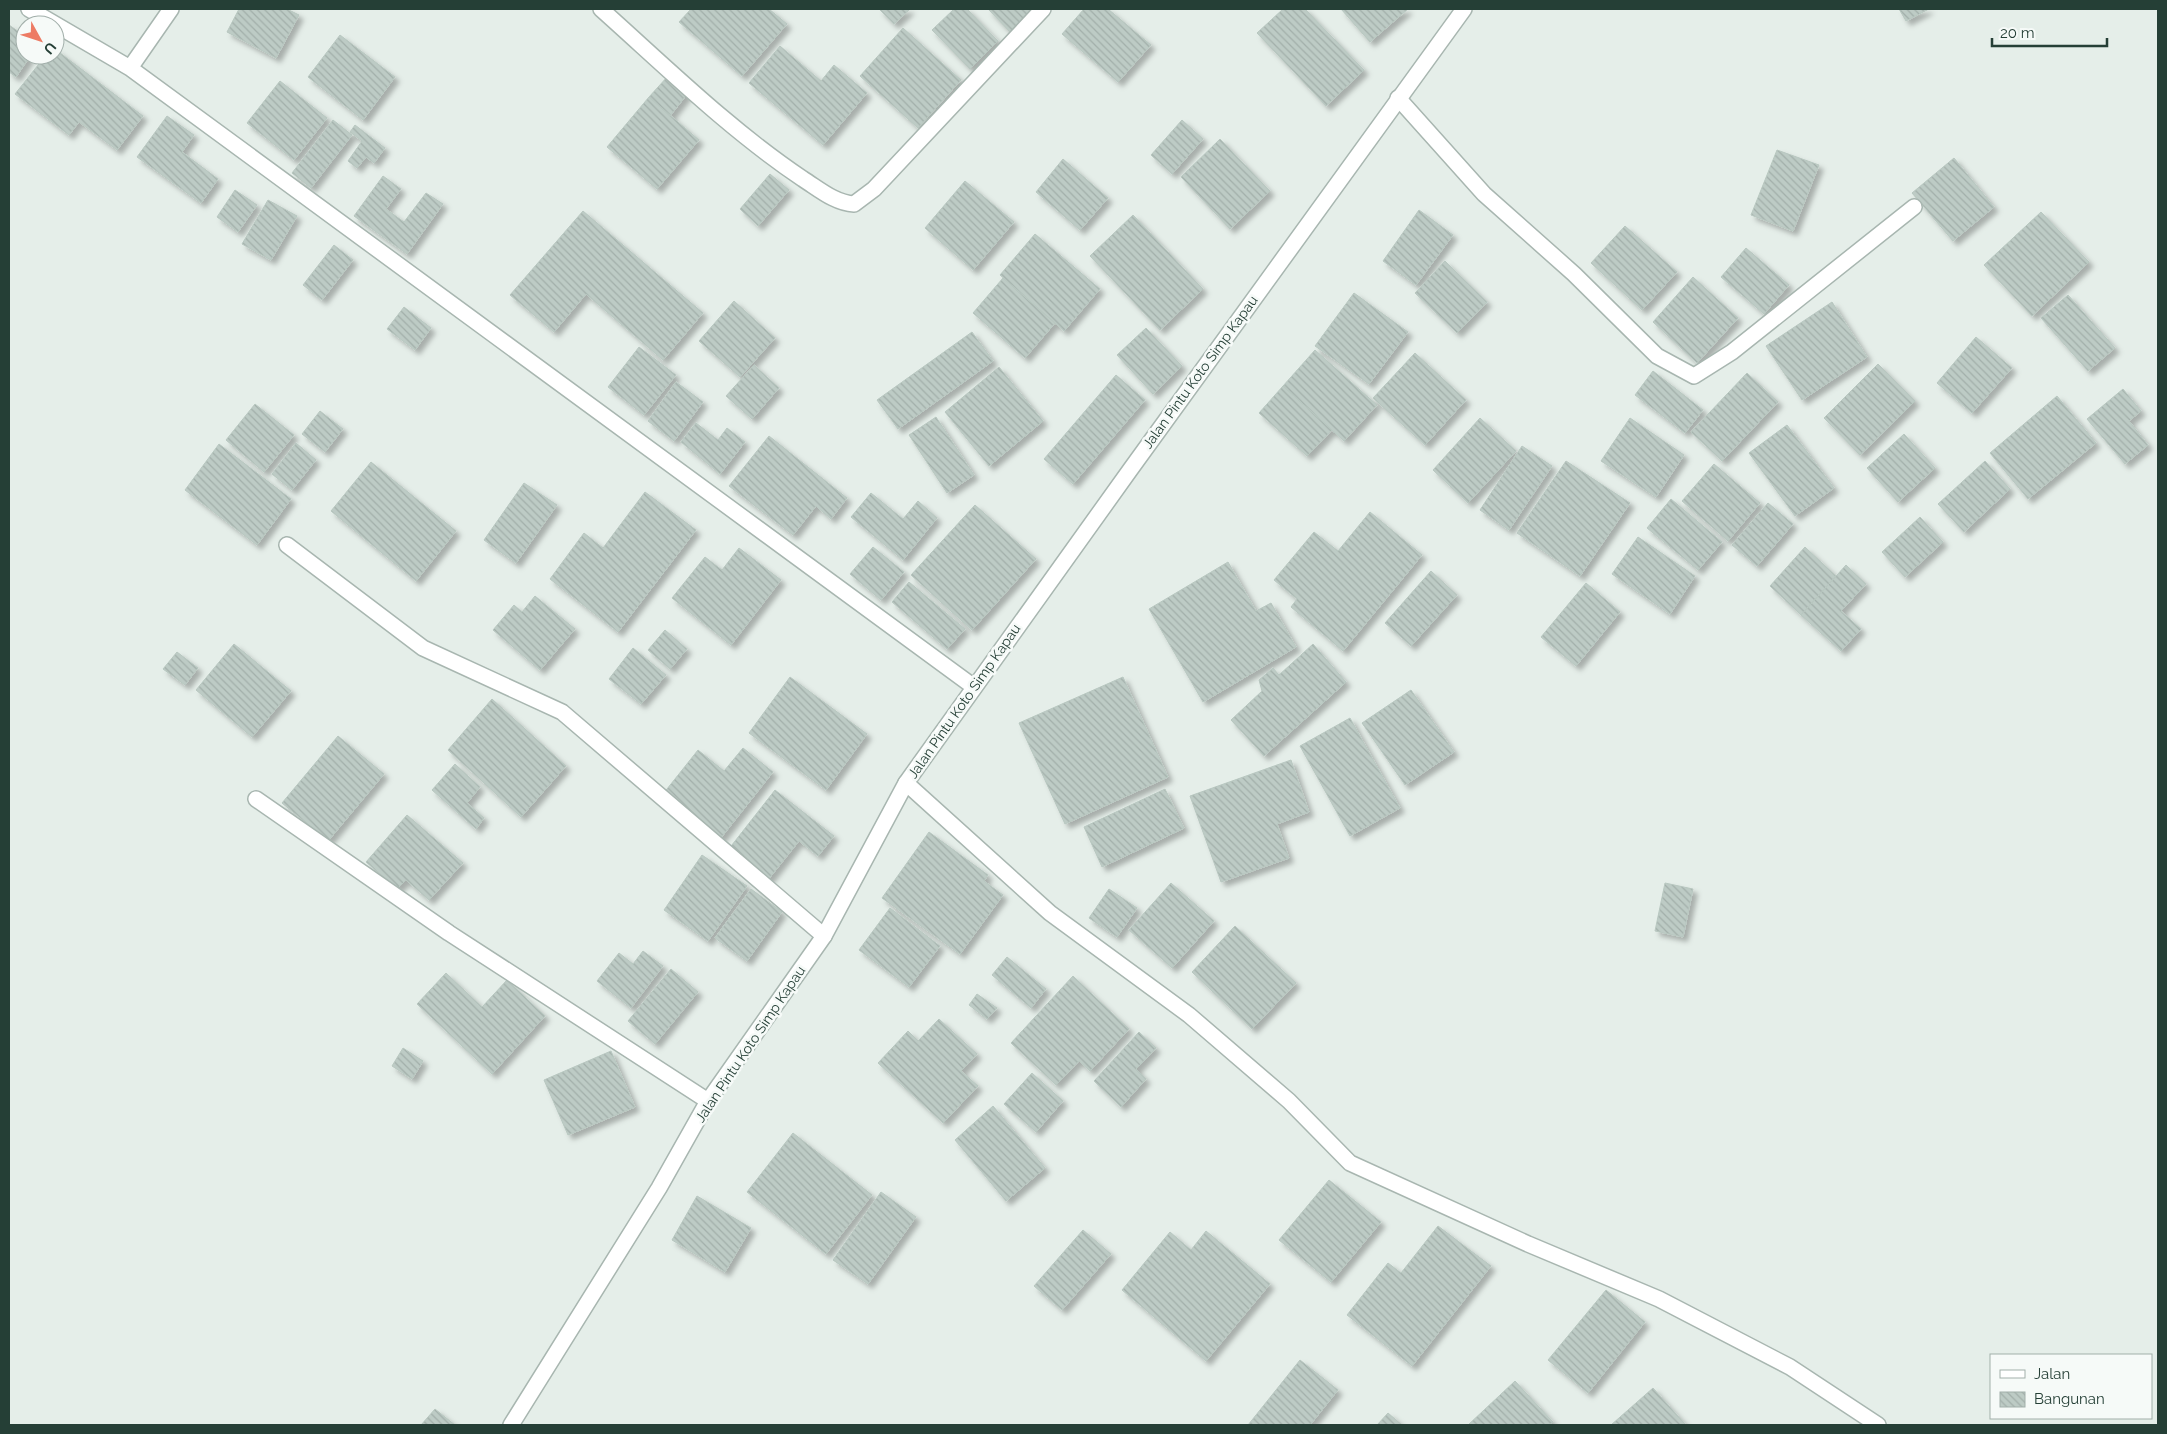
<svg xmlns="http://www.w3.org/2000/svg" width="2167" height="1434" font-family="Raleway,sans-serif">
<style>
.building{fill:url(#building-back-hatch);stroke:#b8c7c0;filter:url(#shadow)}
.lines{fill:none;stroke-linecap:round;stroke-linejoin:round}
.minor-casing{stroke:#a8b6b0;stroke-width:18}
.tertiary-casing{stroke:#a8b6b0;stroke-width:18}
.minor{stroke:#fff;stroke-width:15}
.tertiary{stroke:#fff;stroke-width:15}
.labels{text-anchor:middle;dominant-baseline:central;stroke-width:5;stroke-linejoin:round;paint-order:stroke}
.street-label{font-size:14px;fill:#253f36;stroke:#f6faf8}
</style>
<defs>
<pattern id="building-back-hatch" width="6" height="6" patternUnits="userSpaceOnUse" patternTransform="scale(1.25)"><rect width="6" height="6" fill="#bdcbc5"/><path d="M-1 5l2 2M0 0l6 6M5-1l2 2" fill="none" stroke="#a2afaa"/></pattern>
<filter id="shadow"><feDropShadow dx="4.5" dy="4.5" stdDeviation="2.5" flood-color="#0004"/></filter>
</defs>
<rect width="100%" height="100%" fill="#e5eee9"/>
<path class="building" d="M239 9H287L299 15 276 58 227 32Z
M691 9H769L787 24 742 76 679 22Z
M879 9H910L894 24Z
M954 9H967L998 41 970 69 932 30Z
M988 9H1036L1011 33Z
M1084 9H1108L1151 45 1118 82 1062 34Z
M1283 9H1305L1364 70 1326 106 1257 33Z
M1341 9H1408L1370 42Z
M1899 9H1929L1906 21Z
M9 25 25 36V55H31L16 77 9 72Z
M903 28 961 80 918 128 860 76Z
M340 35 395 77 363 120 308 77Z
M780 46 821 81 834 65 867 93 823 145 749 83Z
M55 49 143 116 117 150 79 122 69 135 15 94 46 55H55Z
M668 76 688 93 670 116 649 97Z
M280 81 327 118 294 160 247 123Z
M649 97 699 140 657 189 607 147Z
M167 116 194 135 182 152 218 179 201 203 137 157Z
M333 120 352 135 311 188 292 173Z
M1182 120 1203 139 1172 174 1151 155Z
M355 125 385 148 374 163 366 157 357 168 348 161 362 141 350 132Z
M1220 139 1270 191 1230 229 1181 177Z
M1777 150 1819 165 1793 231 1751 215Z
M1954 158 1994 207 1953 241 1912 193Z
M1063 159 1108 198 1080 230 1036 192Z
M770 174 789 190 758 226 740 209Z
M383 176 401 189 386 209 404 222 426 193 443 204 407 254 354 216Z
M965 181 1014 222 973 270 925 228Z
M235 190 257 205 238 232 217 217Z
M268 200 297 216 271 260 242 244Z
M1419 210 1453 235 1416 285 1383 261Z
M583 211 703 313 663 360 586 294 554 332 510 295Z
M2041 212 2089 262 2032 316 1984 265Z
M1133 215 1203 289 1160 330 1090 256Z
M1625 226 1677 272 1642 310 1591 263Z
M1035 234 1100 289 1064 331 1000 275Z
M334 245 353 260 322 300 303 285Z
M1746 248 1789 285 1764 314 1721 277Z
M1445 261 1487 302 1457 333 1415 293Z
M1693 277 1738 318 1697 363 1653 322Z
M1003 278 1055 323 1025 358 973 313Z
M1354 293 1408 332 1369 384 1315 346Z
M2068 295 2115 348 2088 371 2041 318Z
M734 301 775 338 740 377 699 341Z
M1832 302 1867 357 1802 400 1766 346Z
M404 307 431 328 415 350 387 329Z
M1146 328 1182 366 1153 394 1117 355Z
M972 332 993 361 898 429 877 400Z
M1976 337 2012 368 1972 413 1937 383Z
M639 347 676 375 644 415 608 387Z
M1315 350 1377 405 1344 441 1283 386Z
M1415 353 1466 400 1425 445 1373 398Z
M1878 364 1915 401 1860 455 1824 418Z
M754 365 779 388 752 419 726 396Z
M999 367 1043 421 989 466 945 412Z
M1653 371 1703 410 1685 433 1635 395Z
M1747 373 1778 402 1722 461 1691 432Z
M1116 375 1145 400 1073 484 1044 459Z
M676 382 703 402 674 441 648 421Z
M1283 386 1332 430 1307 456 1259 413Z
M2123 389 2141 411 2129 421 2148 445 2125 464 2087 419Z
M2057 396 2096 443 2028 499 1990 453Z
M255 404 294 435 264 472 226 440Z
M320 411 343 429 325 452 302 434Z
M936 417 974 475 947 493 909 435Z
M1480 418 1516 451 1468 503 1433 470Z
M1630 418 1684 455 1656 497 1601 461Z
M696 423 718 440 727 428 745 442 720 474 681 442Z
M1787 425 1834 488 1795 516 1749 453Z
M1904 434 1935 468 1898 502 1867 468Z
M769 436 847 498 831 519 816 506 793 535 729 486Z
M296 443 316 460 292 490 272 474Z
M219 444 291 499 257 545 185 490Z
M1522 446 1552 466 1509 530 1480 510Z
M1566 461 1630 503 1580 576 1517 533Z
M1985 461 2010 489 1964 532 1938 504Z
M371 462 456 531 416 581 331 511Z
M1714 464 1760 503 1728 541 1682 501Z
M524 483 557 505 516 563 484 540Z
M645 492 696 530 618 632 550 579 584 533 603 548Z
M871 493 903 519 918 501 937 518 903 560 851 517Z
M1671 499 1722 542 1698 570 1647 528Z
M1768 503 1793 524 1757 566 1732 545Z
M975 505 1036 559 972 630 911 575Z
M1370 512 1422 555 1343 651 1291 607 1297 599 1274 580 1314 532 1338 551Z
M1920 517 1943 542 1905 577 1882 552Z
M1638 537 1695 576 1670 614 1612 574Z
M873 547 904 572 881 600 850 574Z
M1805 547 1836 576 1801 615 1770 586Z
M739 548 781 580 731 645 672 598 705 557 722 570Z
M1228 562 1256 611 1271 603 1296 647 1203 702 1149 609Z
M1846 565 1866 584 1841 611 1861 629 1841 651 1801 615Z
M1431 571 1457 595 1411 646 1385 623Z
M909 582 965 629 947 649 892 602Z
M1586 583 1620 612 1576 666 1541 637Z
M535 596 575 629 540 670 493 630 514 605 522 612Z
M665 630 687 649 670 669 648 650Z
M234 644 291 691 252 737 196 690Z
M1313 644 1346 682 1264 756 1231 720 1262 691 1259 680 1273 668 1279 675Z
M633 648 666 675 641 704 609 679Z
M177 652 198 668 185 685 163 669Z
M790 677 867 734 826 790 749 733Z
M1123 677 1168 777 1065 824 1019 723Z
M1411 690 1454 752 1405 785 1362 723Z
M492 699 566 766 521 817 448 750Z
M1350 718 1400 808 1350 836 1300 746Z
M338 736 384 774 328 841 282 803Z
M743 748 773 772 720 839 663 794 698 750 724 771Z
M1291 760 1309 812 1277 824 1289 858 1221 882 1190 796Z
M455 764 480 787 467 803 484 818 476 829 432 790Z
M1165 789 1184 828 1102 867 1084 827Z
M775 790 834 836 818 856 799 841 767 881 728 850Z
M407 815 463 863 429 900 406 880 397 889 366 862Z
M929 832 988 875 984 881 1003 895 960 954 882 898Z
M702 855 747 886 708 941 664 910Z
M1171 883 1214 921 1172 968 1129 930Z
M1665 883 1693 889 1683 937 1655 931Z
M751 889 782 912 747 961 715 938Z
M1109 889 1137 908 1117 937 1089 918Z
M890 908 940 946 909 987 859 950Z
M1235 926 1296 983 1252 1029 1192 972Z
M643 951 663 966 631 1008 597 981 619 953 633 964Z
M1007 957 1046 989 1031 1008 992 975Z
M671 969 698 992 655 1044 628 1021Z
M446 973 482 1007 507 980 545 1016 492 1074 417 1004Z
M1073 976 1129 1029 1090 1071 1079 1061 1056 1085 1011 1043Z
M977 994 997 1008 987 1019 969 1005Z
M939 1019 977 1054 961 1071 978 1086 943 1123 878 1063 908 1031 918 1041Z
M1139 1032 1156 1048 1136 1069 1146 1079 1121 1107 1094 1081Z
M403 1048 423 1061 412 1079 392 1066Z
M611 1051 635 1107 568 1135 544 1080Z
M1032 1073 1063 1101 1036 1132 1004 1104Z
M993 1106 1045 1168 1006 1201 955 1140Z
M793 1133 872 1195 826 1254 747 1192Z
M1329 1180 1381 1222 1331 1282 1279 1240Z
M881 1192 916 1217 868 1284 833 1260Z
M697 1196 751 1228 725 1272 672 1240Z
M1438 1226 1491 1266 1412 1366 1347 1315 1388 1263 1401 1273Z
M1083 1230 1111 1254 1062 1310 1034 1286Z
M1206 1231 1270 1284 1206 1361 1122 1290 1170 1232 1191 1250Z
M1606 1290 1645 1322 1588 1393 1548 1360Z
M1300 1360 1338 1390 1310 1425H1248Z
M1515 1381 1553 1422 1549 1425H1468Z
M1653 1388 1686 1425H1611Z
M435 1409 455 1425H421Z
M1388 1413 1402 1425H1377Z"/>
<g class="lines">
<g class="minor-casing">
<path id="minor" d="M29 9 130 68 974 687
M601 9C667 68 730 130 803 179 819 189 835 203 854 204L874 189 1043 9
M130 68 171 9
M1398 98 1484 194 1574 274 1657 356 1694 376 1732 352 1914 207
M287 545 423 648 562 712 824 936
M906 783 1050 913 1189 1015 1289 1101 1350 1163 1528 1244 1659 1299 1790 1367 1878 1425
M256 799 449 933 708 1101"/>
</g>
<g class="tertiary-casing">
<path id="tertiary" d="M511 1425 659 1188 708 1101 824 936 906 783 1130 470 1464 9"/>
</g>
<use href="#minor" class="minor"/>
<use href="#tertiary" class="tertiary"/>
</g>
<g class="labels">
<g class="street-label">
<text transform="translate(1200 372) rotate(-54)">Jalan Pintu Koto Simp Kapau</text>
<text transform="translate(964 701) rotate(-55)">Jalan Pintu Koto Simp Kapau</text>
<text transform="translate(750 1044) rotate(-56)">Jalan Pintu Koto Simp Kapau</text>
</g>
</g>
<rect width="2167" height="1434" fill="none" stroke="#253f36" stroke-width="20"/>
<rect x="1990" y="1354" width="162" height="65" fill="#f6faf8" stroke="#a2afaa"/>
<rect x="2000" y="1370" width="25" height="8" fill="#ffffff" stroke="#a2afaa"/>
<text x="2034" y="1379" font-size="15" fill="#253f36">Jalan</text>
<rect x="2000" y="1392" width="25" height="15" fill="url(#building-back-hatch)" stroke="#a2afaa"/>
<text x="2034" y="1404" font-size="15" fill="#253f36">Bangunan</text>
<g transform="translate(40 40) rotate(130)"><circle r="24" fill="#f6faf8" stroke="#a2afaa"/>
<path d="M0-4L9 19L0 12L-9 19Z" fill="#ed7b64"/>
<text y="-8" font-size="14" font-weight="bold" text-anchor="middle" fill="#253f36">U</text>
</g>
<path d="M1992 38v8h115v-8" fill="none" stroke="#253f36" stroke-width="2.5"/>
<text x="2000" y="38" font-size="15" fill="#253f36" stroke="#f6faf8" stroke-width="4" paint-order="stroke">20 m</text>
</svg>
